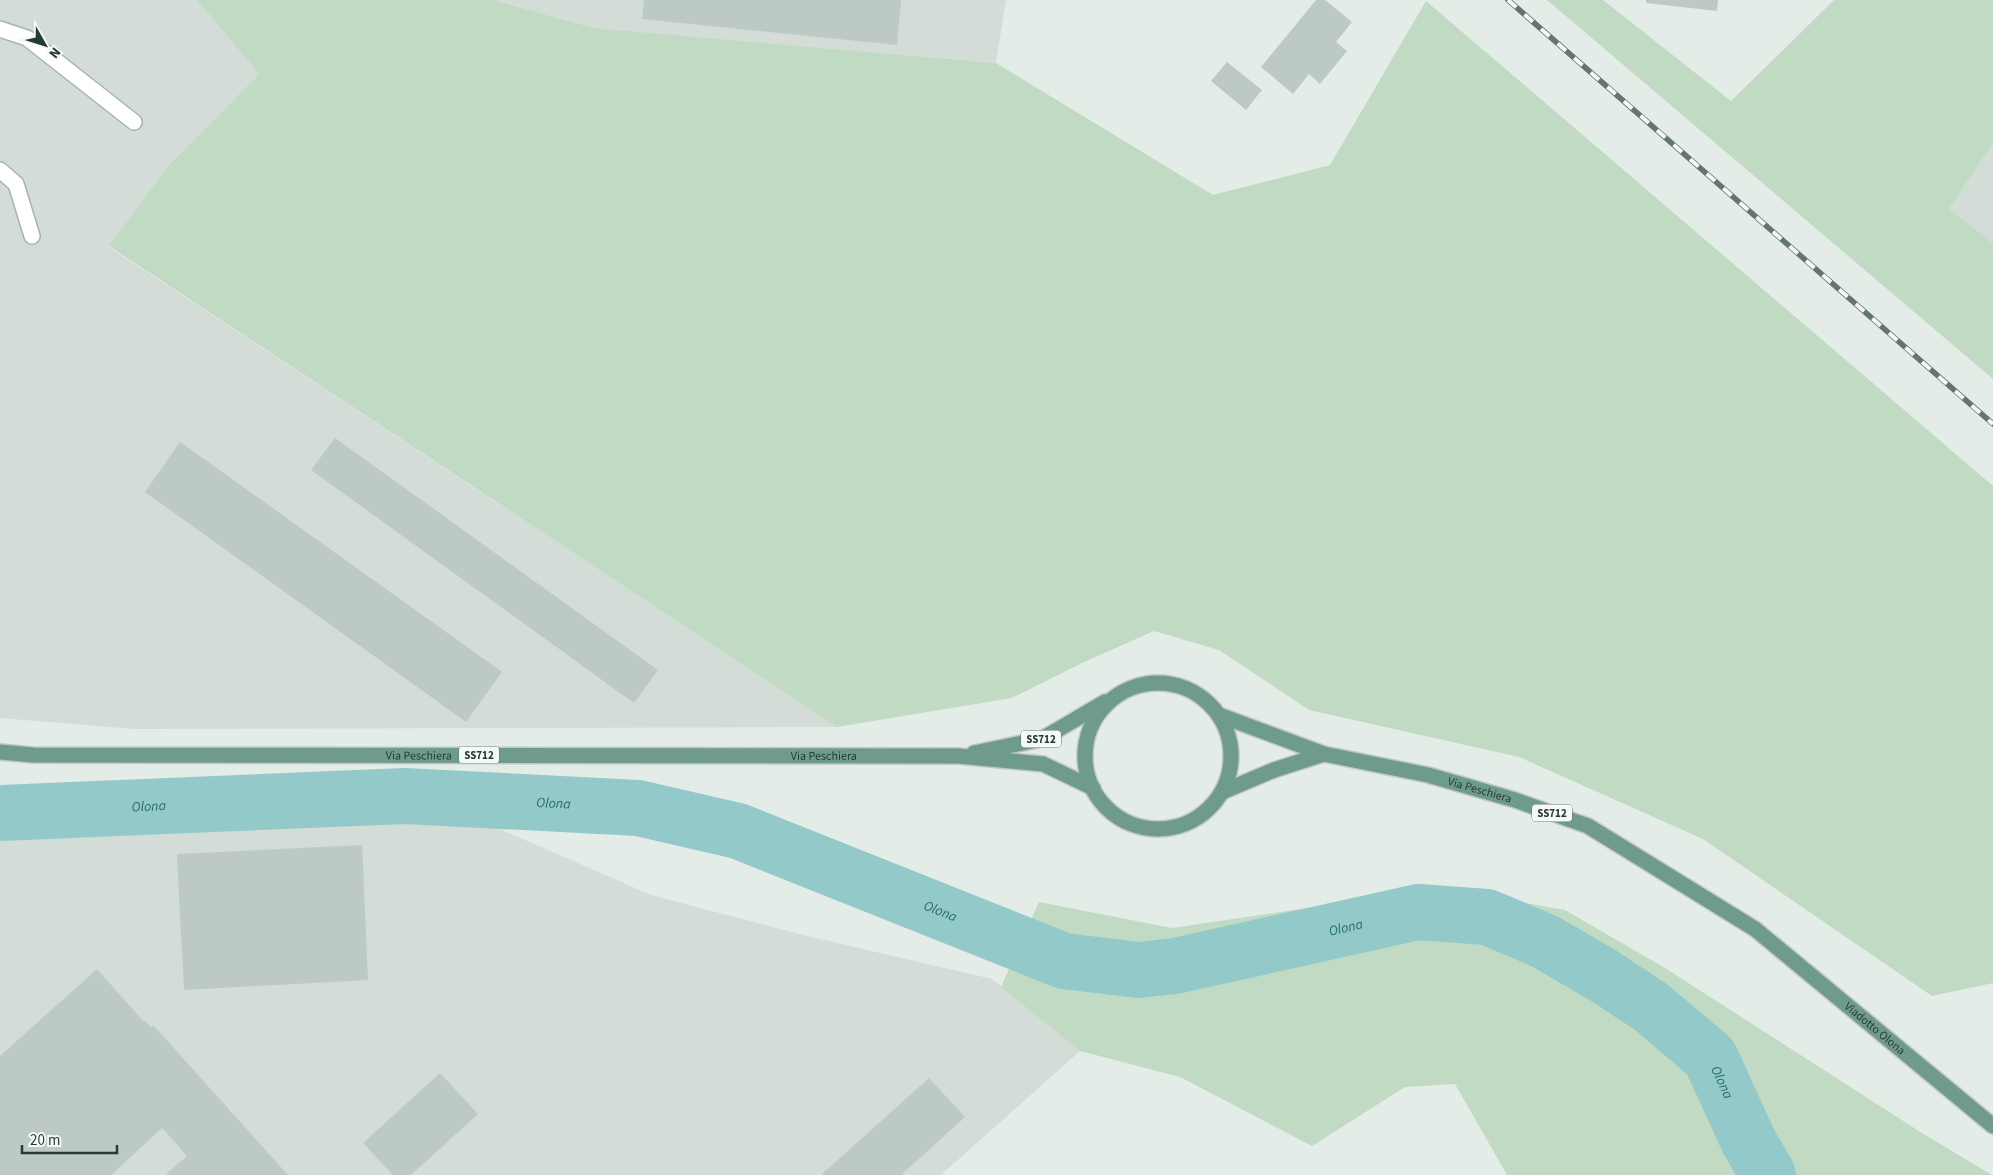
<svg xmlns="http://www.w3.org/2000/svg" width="1993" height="1175" font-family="'Source Sans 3',sans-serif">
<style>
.built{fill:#d3dcd6}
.green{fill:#c0dac4}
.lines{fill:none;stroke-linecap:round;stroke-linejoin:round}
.river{stroke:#94c9ca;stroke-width:56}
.building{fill:#bdc9c3}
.lane-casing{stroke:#a7b4ae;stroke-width:18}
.street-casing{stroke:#a7b4ae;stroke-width:18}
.primary-casing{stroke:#c2c8c6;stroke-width:18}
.lane{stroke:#fff;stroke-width:15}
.street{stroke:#fff;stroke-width:15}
.primary{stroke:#6f9c8a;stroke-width:15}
.rail-casing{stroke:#61776e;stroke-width:5.5}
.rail{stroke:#f5f9f6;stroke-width:4;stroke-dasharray:11;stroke-linecap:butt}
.labels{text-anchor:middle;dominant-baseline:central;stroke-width:4;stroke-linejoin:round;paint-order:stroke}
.shield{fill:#f5f9f6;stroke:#64756e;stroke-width:1}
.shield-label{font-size:11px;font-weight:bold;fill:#263c33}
.street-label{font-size:12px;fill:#263c33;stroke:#f5f9f6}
.water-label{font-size:14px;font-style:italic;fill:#276e70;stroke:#f5f9f6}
</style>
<rect width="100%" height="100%" fill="#e4ece8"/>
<path class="built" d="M0 0H197L259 74 169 165 109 247 837 727 133 729 0 718Z
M494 0H1006L996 63 594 28Z
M1993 143V243L1949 209Z
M461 812 651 895 807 936 992 979 1080 1051 941 1175H0V827Z"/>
<path class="green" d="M197 0H494L594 28 996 63 1213 195 1330 165 1426 1 1993 486V983L1932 996 1703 839 1519 757 1309 710 1219 650 1154 631 1082 663 1012 698 837 727 109 246 169 165 259 74Z
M1547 0H1603L1731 101 1834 0H1993V143L1949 209 1993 243V379Z
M1442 888 1565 910 1665 968 1922 1133 1992 1175H1507L1455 1084 1405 1087 1312 1146 1180 1077 1080 1051 1001 987 1039 902 1172 928Z"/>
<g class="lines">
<path class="river" id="s1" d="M0 813 405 796 638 808 738 831 1064 961 1138 970 1175 966 1418 912 1487 917 1544 941 1604 976 1651 1007 1710 1057 1748 1140 1768 1175"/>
</g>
<path class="building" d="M644 0H901L897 45 642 19Z
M1316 0H1325L1352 22 1336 42 1347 51 1320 84 1309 74 1293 94 1261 67Z
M1646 0H1718L1717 11 1646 3Z
M1227 62 1262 90 1246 110 1211 81Z
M335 438 658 670 634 703 311 470Z
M180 442 502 672 466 722 145 492Z
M362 845 368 980 184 990 177 854Z
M97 969 144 1022 145 1021 151 1027 153 1025 288 1175H165L187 1156 162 1128 111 1175H0V1056Z
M440 1073 478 1114 411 1175H393L363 1143Z
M929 1078 965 1117 901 1175H821Z"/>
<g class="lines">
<g class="lane-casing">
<path id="lane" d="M0 29 27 38 134 122"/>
</g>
<g class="street-casing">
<path id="street" d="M0 170 16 184 32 236"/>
</g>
<g class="primary-casing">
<g id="primary">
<circle cx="1158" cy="756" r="73"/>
<path id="s2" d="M1219 715 1324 754 1428 775 1515 800 1588 826 1755 929 1993 1126"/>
<path id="s3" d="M0 752 33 755 958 756 1043 764 1093 788"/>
<path d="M974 753 1042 739 1105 702"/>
<path d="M1222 792 1274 770 1324 754"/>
</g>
</g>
<use href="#lane" class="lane"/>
<use href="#street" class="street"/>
<use href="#primary" class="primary"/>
<g class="rail-casing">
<path id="rail" d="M1508 0 1993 424"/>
</g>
<use href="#rail" class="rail"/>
</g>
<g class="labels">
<g class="shield">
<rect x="1021" y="730.5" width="40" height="17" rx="4"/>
<rect x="459" y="746.5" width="40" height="17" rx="4"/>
<rect x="1532" y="804.5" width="40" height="17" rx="4"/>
</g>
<g class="shield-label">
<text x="1041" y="739">SS712</text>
<text x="479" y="755">SS712</text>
<text x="1552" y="813">SS712</text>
</g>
<g class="street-label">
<text stroke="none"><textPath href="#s3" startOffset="419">Via Peschiera</textPath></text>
<text stroke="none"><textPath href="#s3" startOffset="824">Via Peschiera</textPath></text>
<text stroke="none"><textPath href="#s2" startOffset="272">Via Peschiera</textPath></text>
<text stroke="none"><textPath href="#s2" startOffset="738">Viadotto Olona</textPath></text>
</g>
<g class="water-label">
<text stroke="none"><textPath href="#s1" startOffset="554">Olona</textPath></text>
<text stroke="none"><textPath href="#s1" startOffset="149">Olona</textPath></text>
<text stroke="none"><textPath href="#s1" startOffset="959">Olona</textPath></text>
<text stroke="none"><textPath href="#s1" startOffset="1379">Olona</textPath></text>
<text stroke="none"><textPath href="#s1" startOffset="1815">Olona</textPath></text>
</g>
</g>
<g transform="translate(45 45) rotate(129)" stroke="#f5f9f6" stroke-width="4" paint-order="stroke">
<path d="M0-4L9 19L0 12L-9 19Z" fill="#263c33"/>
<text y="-8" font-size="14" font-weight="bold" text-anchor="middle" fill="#263c33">N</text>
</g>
<path d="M22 1145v8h95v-8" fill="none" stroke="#263c33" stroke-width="2.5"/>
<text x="30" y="1145" font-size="15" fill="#263c33" stroke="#f5f9f6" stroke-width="4" paint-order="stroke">20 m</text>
</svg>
